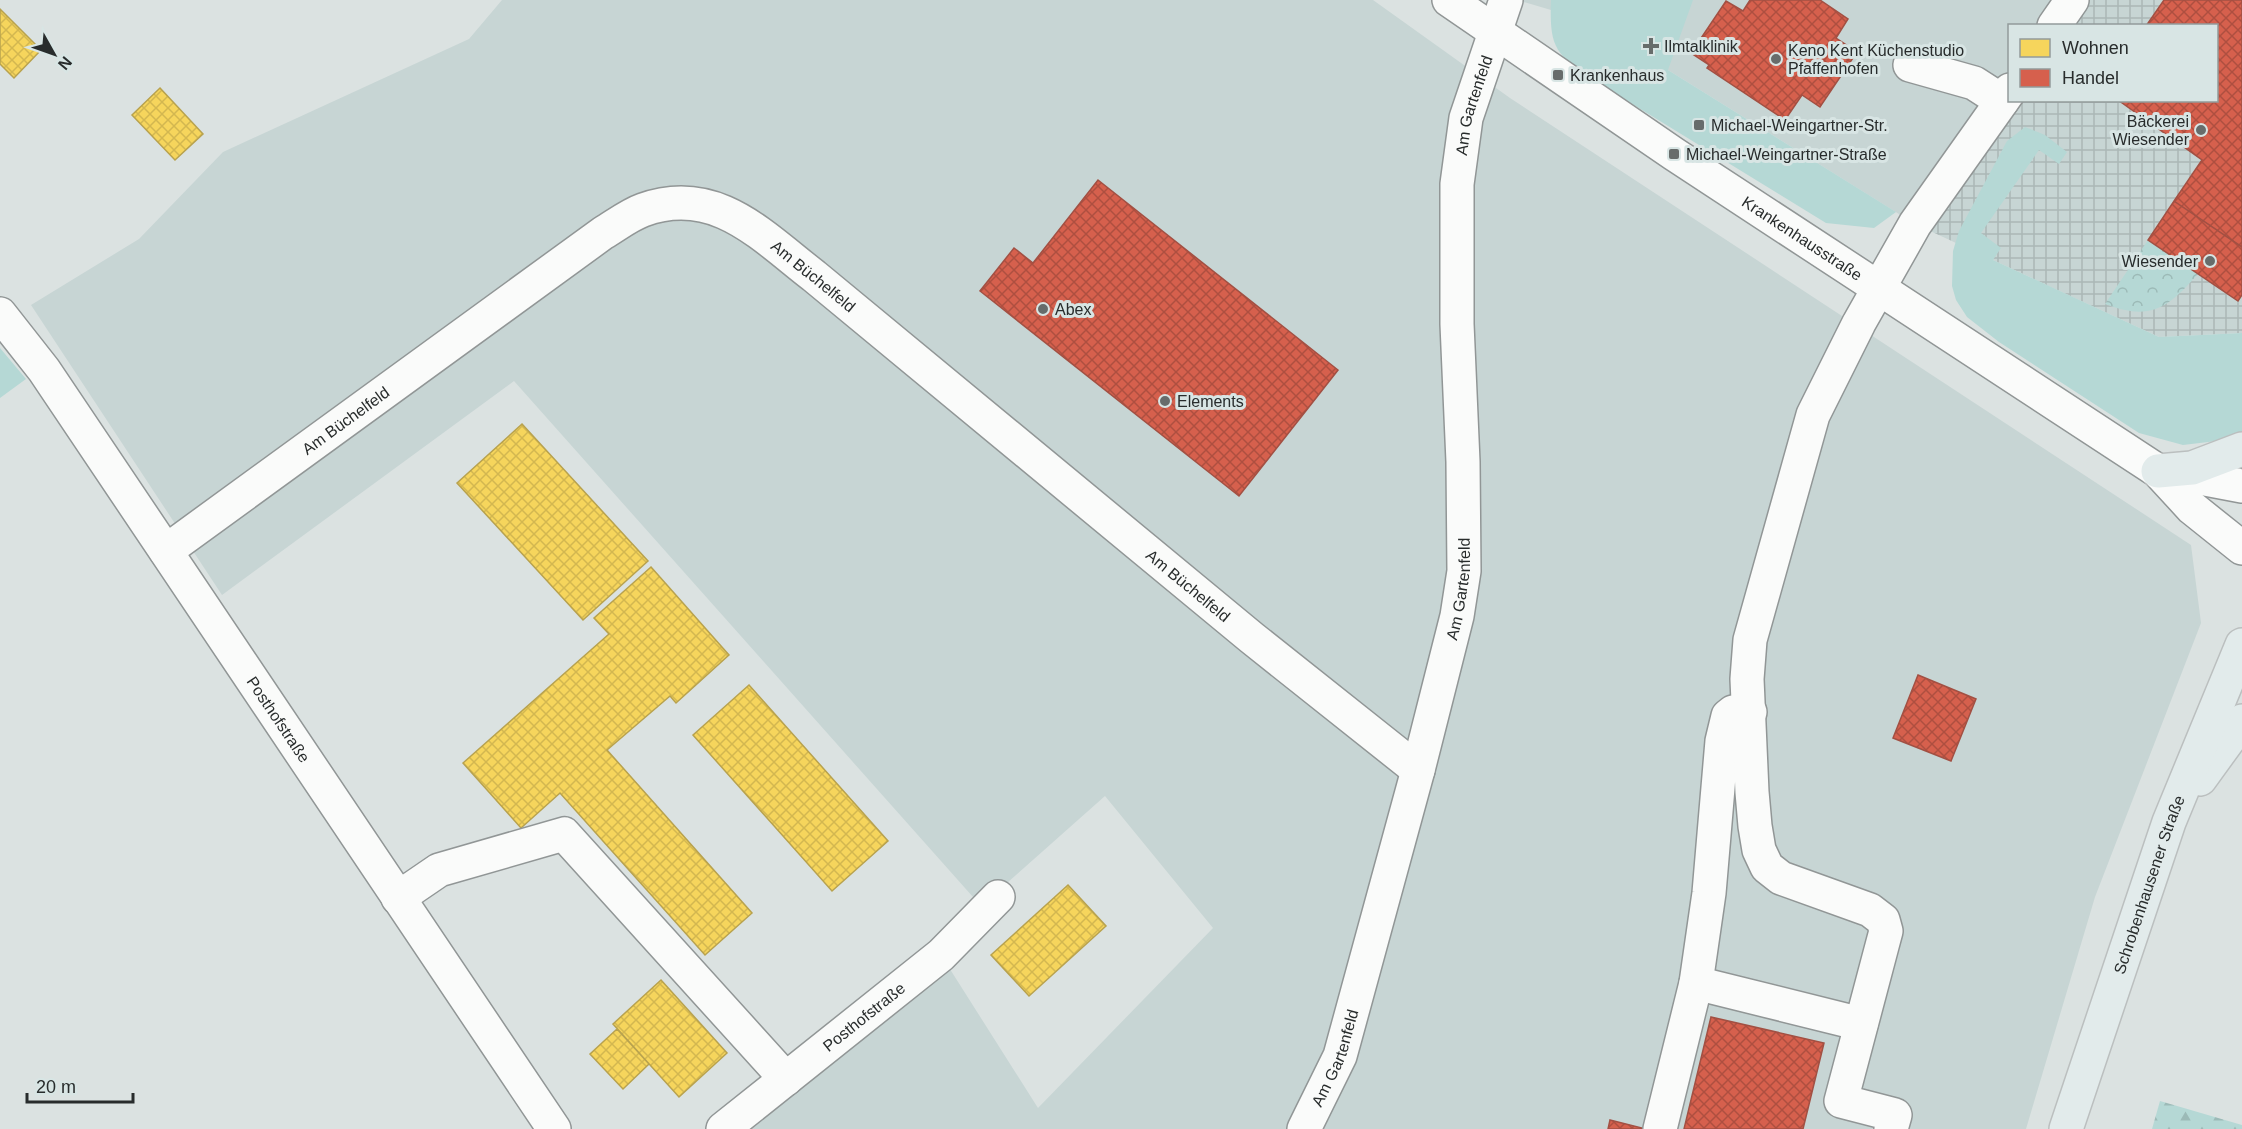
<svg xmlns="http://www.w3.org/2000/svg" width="2242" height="1129" font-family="Helvetica,sans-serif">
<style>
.built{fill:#c7d5d4}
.industrial{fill:url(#industrial-grid)}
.grass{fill:#b5d8d5}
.forest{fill:url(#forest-firs)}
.park{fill:url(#park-crowns)}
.homes{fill:url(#homes-cross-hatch);stroke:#b8a24e;stroke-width:1.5}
.shops{fill:url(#shops-cross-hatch);stroke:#a25043;stroke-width:1.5}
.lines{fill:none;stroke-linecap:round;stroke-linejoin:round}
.minor-casing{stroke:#919696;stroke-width:36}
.major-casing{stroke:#bbbfbf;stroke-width:36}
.minor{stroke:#fafbfa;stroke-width:33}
.major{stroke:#e2ebeb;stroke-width:33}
.poi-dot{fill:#676c6b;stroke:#d8e5e4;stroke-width:2}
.labels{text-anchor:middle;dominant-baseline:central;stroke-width:6;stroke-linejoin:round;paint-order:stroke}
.poi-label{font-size:16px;fill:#282c2c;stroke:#d8e5e4;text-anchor:start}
.street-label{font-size:16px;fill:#282c2c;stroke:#d8e5e4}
</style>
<defs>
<pattern id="industrial-grid" width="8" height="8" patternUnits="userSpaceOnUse" patternTransform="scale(1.5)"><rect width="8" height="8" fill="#c7d5d4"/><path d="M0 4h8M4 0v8" fill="none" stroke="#abb7b6"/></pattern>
<pattern id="forest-firs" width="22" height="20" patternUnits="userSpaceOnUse" patternTransform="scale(1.5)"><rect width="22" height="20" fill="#b5d8d5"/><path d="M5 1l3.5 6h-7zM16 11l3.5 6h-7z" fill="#9cbab7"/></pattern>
<pattern id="park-crowns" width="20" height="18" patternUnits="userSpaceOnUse" patternTransform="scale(1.5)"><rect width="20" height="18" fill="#b5d8d5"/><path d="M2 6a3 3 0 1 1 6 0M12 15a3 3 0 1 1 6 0" fill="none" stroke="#9cbab7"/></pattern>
<pattern id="homes-cross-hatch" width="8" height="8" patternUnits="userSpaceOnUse" patternTransform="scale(1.5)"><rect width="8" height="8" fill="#f6d55c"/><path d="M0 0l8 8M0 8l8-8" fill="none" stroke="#d3b750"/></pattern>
<pattern id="shops-cross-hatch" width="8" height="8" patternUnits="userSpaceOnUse" patternTransform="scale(1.5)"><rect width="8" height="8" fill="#d6604d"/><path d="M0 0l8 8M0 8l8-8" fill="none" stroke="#ae4f40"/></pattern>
</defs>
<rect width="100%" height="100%" fill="#dbe2e1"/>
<path class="built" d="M502 0H1373L1510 98 2191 545 2201 623 2095 897 2026 1129H726L941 955 1038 1108 1213 928 1105 796 981 906 514 381 222 595 31 305 139 239 223 152 469 39Z
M1517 0H2072L2054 25 2010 26 2009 90 1915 224 1668 70 1551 10Z"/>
<path class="industrial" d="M2072 0H2242V333L2159 337 1915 224 2010 100H2216V26L2054 25Z"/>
<path class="grass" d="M1551 0H1693L1668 70 1896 212 1874 228 1826 223 1598 83C1557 54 1549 52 1551 0Z
M2025 127 2045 135 2067 152 2059 164 2039 150 1981 233 2001 248 1993 260 2159 337 2242 333V432L2225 440 2183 445 2139 433 1999 342 1967 317 1956 300 1952 286 1953 251 1959 231 2007 141Z
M0 348 26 379 0 398Z"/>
<path class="forest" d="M2160 1101 2242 1125V1129H2152Z"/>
<path class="park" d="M2148 240 2198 274C2167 309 2150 321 2105 304Z"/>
<path class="homes" d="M0 9 41 50 14 78 0 64Z
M160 88 203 134 175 160 132 115Z
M522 424 648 561 583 620 457 483Z
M651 567 729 655 676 703 670 696 607 750 752 913 705 955 560 793 521 828 463 763 609 634 594 618Z
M749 685 888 841 832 891 693 735Z
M1068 885 1106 926 1029 996 991 955Z
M661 980 727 1053 679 1097 613 1024Z
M617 1029 649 1064 623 1089 590 1054Z"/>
<path class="shops" d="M1750 0H1820L1848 19 1836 38 1857 52 1820 107 1802 95 1785 120 1707 68 1709 65 1691 53 1726 1 1743 11Z
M2164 0H2242V247L2174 201 2202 160 2118 100H2216V26H2146Z
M1098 180 1338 370 1239 496 980 291 1014 248 1033 263Z
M2174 201 2242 247V295L2238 301 2148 240Z
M1918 675 1976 699 1951 761 1893 738Z
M1711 1017 1824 1043 1803 1129H1684Z
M1610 1120 1642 1128V1129H1608Z"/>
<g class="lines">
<g class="minor-casing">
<g id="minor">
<path id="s1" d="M1449 0 1674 154 2158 471 2192 508 2242 548"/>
<path d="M2054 26 2072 0"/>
<path d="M1910 65 1974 83 2002 101"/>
<path id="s2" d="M0 314 44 370 554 1129"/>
<path d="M2163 471 2242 486"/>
<path id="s3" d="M166 551 603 233C615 226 629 215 643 210 715 184 761 235 814 276L1252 638 1418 770"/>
<path d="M398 898 439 870 564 834 786 1079"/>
<path d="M1696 983 1861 1024"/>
<path id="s4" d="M723 1129 941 955 998 897"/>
<path id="s5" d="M1304 1129 1340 1056 1418 770 1457 616 1464 571 1463 462 1457 324V184L1466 118 1506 0"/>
<path d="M1660 1129 1696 983 1709 893 1722 741 1728 716 1733 712H1750"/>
<path d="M1891 1129 1895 1115 1841 1101 1882 946 1886 931 1883 920 1870 910 1781 878 1767 867 1759 850 1755 826 1752 792 1747 679 1750 640 1813 415 1859 323 1915 224 2010 90"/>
</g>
</g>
<g class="major-casing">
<g id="major">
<path d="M2158 471 2192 468 2242 449"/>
<path d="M2200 779 2242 721"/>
<path id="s6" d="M2066 1129 2169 822 2242 645"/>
</g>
</g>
<use href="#minor" class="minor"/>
<use href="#major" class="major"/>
</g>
<g class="poi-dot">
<path d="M1648 37h6v6h6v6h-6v6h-6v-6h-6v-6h6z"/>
<circle cx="1776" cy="59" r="6"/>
<rect x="1552" y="69" width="12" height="12" rx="3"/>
<rect x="1693" y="119" width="12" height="12" rx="3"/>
<circle cx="2201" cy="130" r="6"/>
<rect x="1668" y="148" width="12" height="12" rx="3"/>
<circle cx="2210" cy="261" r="6"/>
<circle cx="1043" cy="309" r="6"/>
<circle cx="1165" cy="401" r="6"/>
</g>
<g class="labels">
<g class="poi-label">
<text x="1664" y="46">Ilmtalklinik</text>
<text x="1788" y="50">Keno Kent Küchenstudio<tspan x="1788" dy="18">Pfaffenhofen</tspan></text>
<text x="1570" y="75">Krankenhaus</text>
<text x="2189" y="121" text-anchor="end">Bäckerei<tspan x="2189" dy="18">Wiesender</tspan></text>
<text x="1711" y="125">Michael-Weingartner-Str.</text>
<text x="1686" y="154">Michael-Weingartner-Straße</text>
<text x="2198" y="261" text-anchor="end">Wiesender</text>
<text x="1055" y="309">Abex</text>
<text x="1177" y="401">Elements</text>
</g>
<g class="street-label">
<text stroke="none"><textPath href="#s5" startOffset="1050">Am Gartenfeld</textPath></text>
<text stroke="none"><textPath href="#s1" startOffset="426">Krankenhausstraße</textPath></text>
<text stroke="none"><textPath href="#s3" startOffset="780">Am Büchelfeld</textPath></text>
<text stroke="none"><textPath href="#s3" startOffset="222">Am Büchelfeld</textPath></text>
<text stroke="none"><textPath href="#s3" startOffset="1266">Am Büchelfeld</textPath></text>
<text stroke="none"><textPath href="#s5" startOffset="564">Am Gartenfeld</textPath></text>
<text stroke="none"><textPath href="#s2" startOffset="492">Posthofstraße</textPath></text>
<text stroke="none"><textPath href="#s6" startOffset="258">Schrobenhausener Straße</textPath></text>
<text stroke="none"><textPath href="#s4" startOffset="180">Posthofstraße</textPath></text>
<text stroke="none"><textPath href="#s5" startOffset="78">Am Gartenfeld</textPath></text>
</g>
</g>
<rect x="2008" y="24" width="210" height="78" fill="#d8e5e4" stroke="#929b9a" stroke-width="1.5"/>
<rect x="2020" y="39" width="30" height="18" fill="#f6d55c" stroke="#929b9a" stroke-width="1.5"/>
<text x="2062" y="54" font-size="18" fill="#282c2c">Wohnen</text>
<rect x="2020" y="69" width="30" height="18" fill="#d6604d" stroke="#929b9a" stroke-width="1.5"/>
<text x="2062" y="84" font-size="18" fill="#282c2c">Handel</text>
<g transform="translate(54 54) rotate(130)" stroke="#d8e5e4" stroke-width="4.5" paint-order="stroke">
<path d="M0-4.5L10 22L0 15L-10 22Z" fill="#282c2c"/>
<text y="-9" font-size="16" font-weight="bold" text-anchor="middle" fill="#282c2c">N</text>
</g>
<path d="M27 1093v9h106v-9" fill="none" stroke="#282c2c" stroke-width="3"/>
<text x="36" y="1093" font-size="18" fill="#282c2c" stroke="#d8e5e4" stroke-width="4.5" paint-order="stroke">20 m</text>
</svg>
